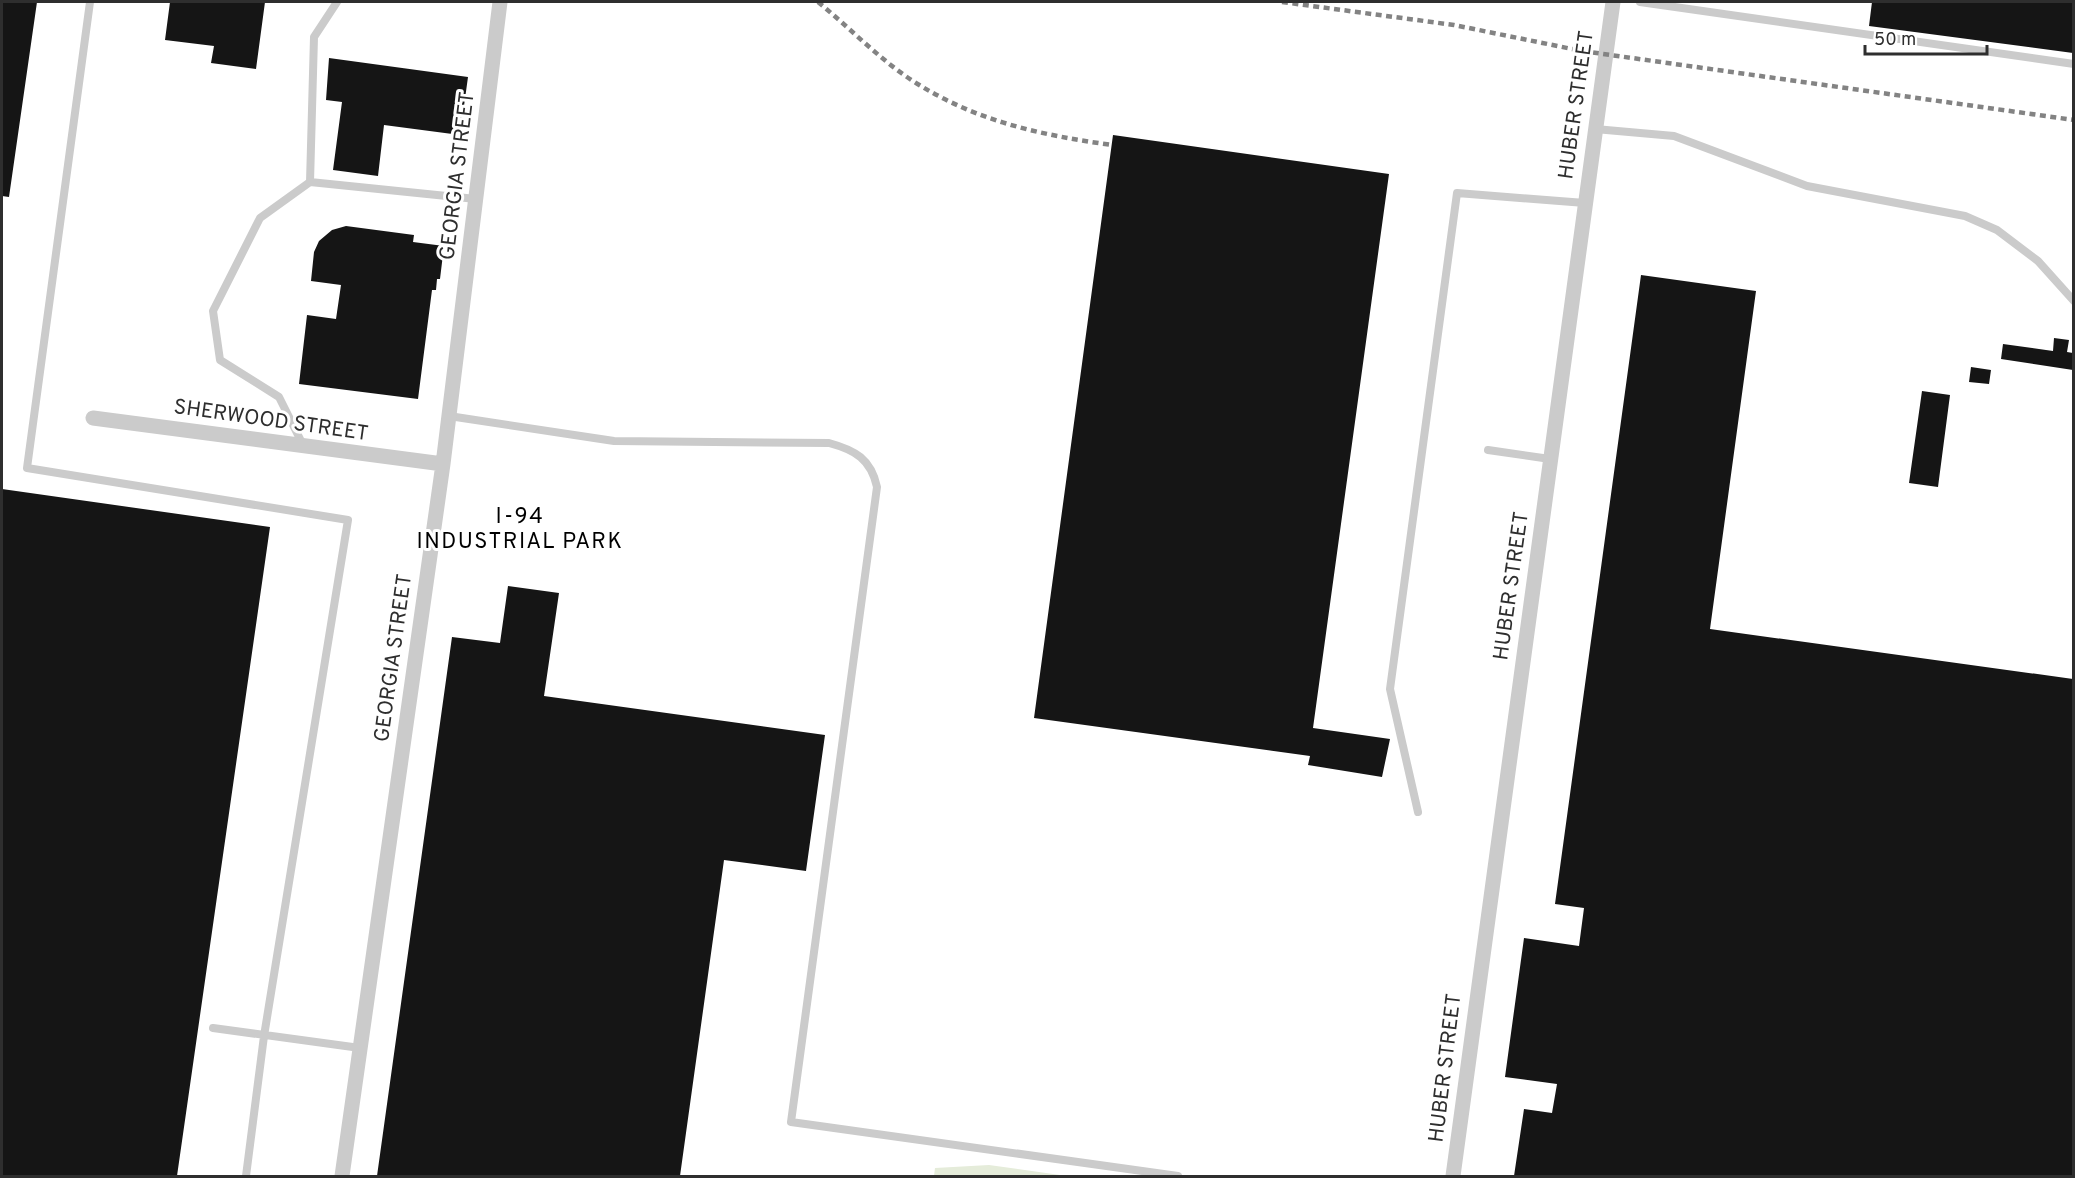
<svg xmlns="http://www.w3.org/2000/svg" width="2075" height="1178" font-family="Overpass,sans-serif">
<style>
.green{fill:#e5ecda}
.building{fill:#151515}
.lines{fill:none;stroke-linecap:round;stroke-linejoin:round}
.service{stroke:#cbcbcb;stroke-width:8}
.minor{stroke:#cbcbcb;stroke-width:15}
.rail{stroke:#838383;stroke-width:4.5;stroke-dasharray:6 4.5;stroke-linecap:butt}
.labels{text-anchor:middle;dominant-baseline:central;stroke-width:6;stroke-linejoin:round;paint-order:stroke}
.street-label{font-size:21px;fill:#2e2e2e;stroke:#fff}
.neighbourhood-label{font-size:22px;letter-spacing:1.5px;fill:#000;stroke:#fff}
</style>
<rect width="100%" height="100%" fill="#fff"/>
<path class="green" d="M989 1165 1067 1176H934L935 1168Z"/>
<path class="building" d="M2 2H37L9 197 2 196Z
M170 2H265L256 69 211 63 214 46 165 40Z
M1872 2H2073V53L1869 26Z
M329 58 468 77 460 135 384 125 378 176 333 170 342 102 326 100Z
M1113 135 1389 174 1313 728 1390 739 1382 777 1308 765 1310 756 1034 718Z
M346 226 414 235 413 242 444 246 440 279H437L436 290H432L418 399 299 384 307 315 336 319 341 285 311 281 314 252 319 241 332 230Z
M1641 275 1756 291 1710 629 2073 679V1176H1514L1524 1109 1552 1113 1557 1084 1505 1077 1524 938 1579 946 1584 908 1555 904Z
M2054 338 2069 340 2067 352 2073 353V370L2001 359 2003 344 2053 351Z
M1971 367 1991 370 1989 384 1969 382Z
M1922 391 1950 395 1938 487 1909 483Z
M2 489 270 527 177 1176H2Z
M508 586 559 593 544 696 825 735 806 871 724 860 680 1176H377L452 637 500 643Z"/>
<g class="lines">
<path class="service" d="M90 2 27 468 348 520 264 1036 246 1176
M337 2 314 37 310 182 476 199
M1640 2 2074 64
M1595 129 1674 136 1807 186 1965 216 1997 230 2038 261 2074 301
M449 416 614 441 829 443C855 450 871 459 877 487L791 1122 1178 1176
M304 447 279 397 220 360 213 311 260 218 310 182
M1488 450 1550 459
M1418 812 1390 689 1457 193 1585 203
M213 1028 360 1048"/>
<path class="minor" d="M93 418 443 464
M342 1176 443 464 500 2
M1453 1176 1613 2"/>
<path class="rail" d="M818 2C850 28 879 59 913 81 975 121 1040 135 1112 145
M1282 2 1454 25 1582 51 2074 120"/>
</g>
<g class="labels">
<g class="street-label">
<text transform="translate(1577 105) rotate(-82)">HUBER STREET</text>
<text transform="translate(458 176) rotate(-83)">GEORGIA STREET</text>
<text transform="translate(271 421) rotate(8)">SHERWOOD STREET</text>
<text transform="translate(1512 586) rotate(-82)">HUBER STREET</text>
<text transform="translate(394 658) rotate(-82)">GEORGIA STREET</text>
<text transform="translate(1446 1068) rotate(-83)">HUBER STREET</text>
</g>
<g class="neighbourhood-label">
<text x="520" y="517">I-94<tspan x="520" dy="25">INDUSTRIAL PARK</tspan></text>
</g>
</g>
<rect width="2075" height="1178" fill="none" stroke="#2e2e2e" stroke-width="6"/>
<path d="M1865 45v9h122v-9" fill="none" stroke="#2e2e2e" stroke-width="3"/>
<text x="1874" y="45" font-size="18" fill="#2e2e2e" stroke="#ffffff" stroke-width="4.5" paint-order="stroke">50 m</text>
</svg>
